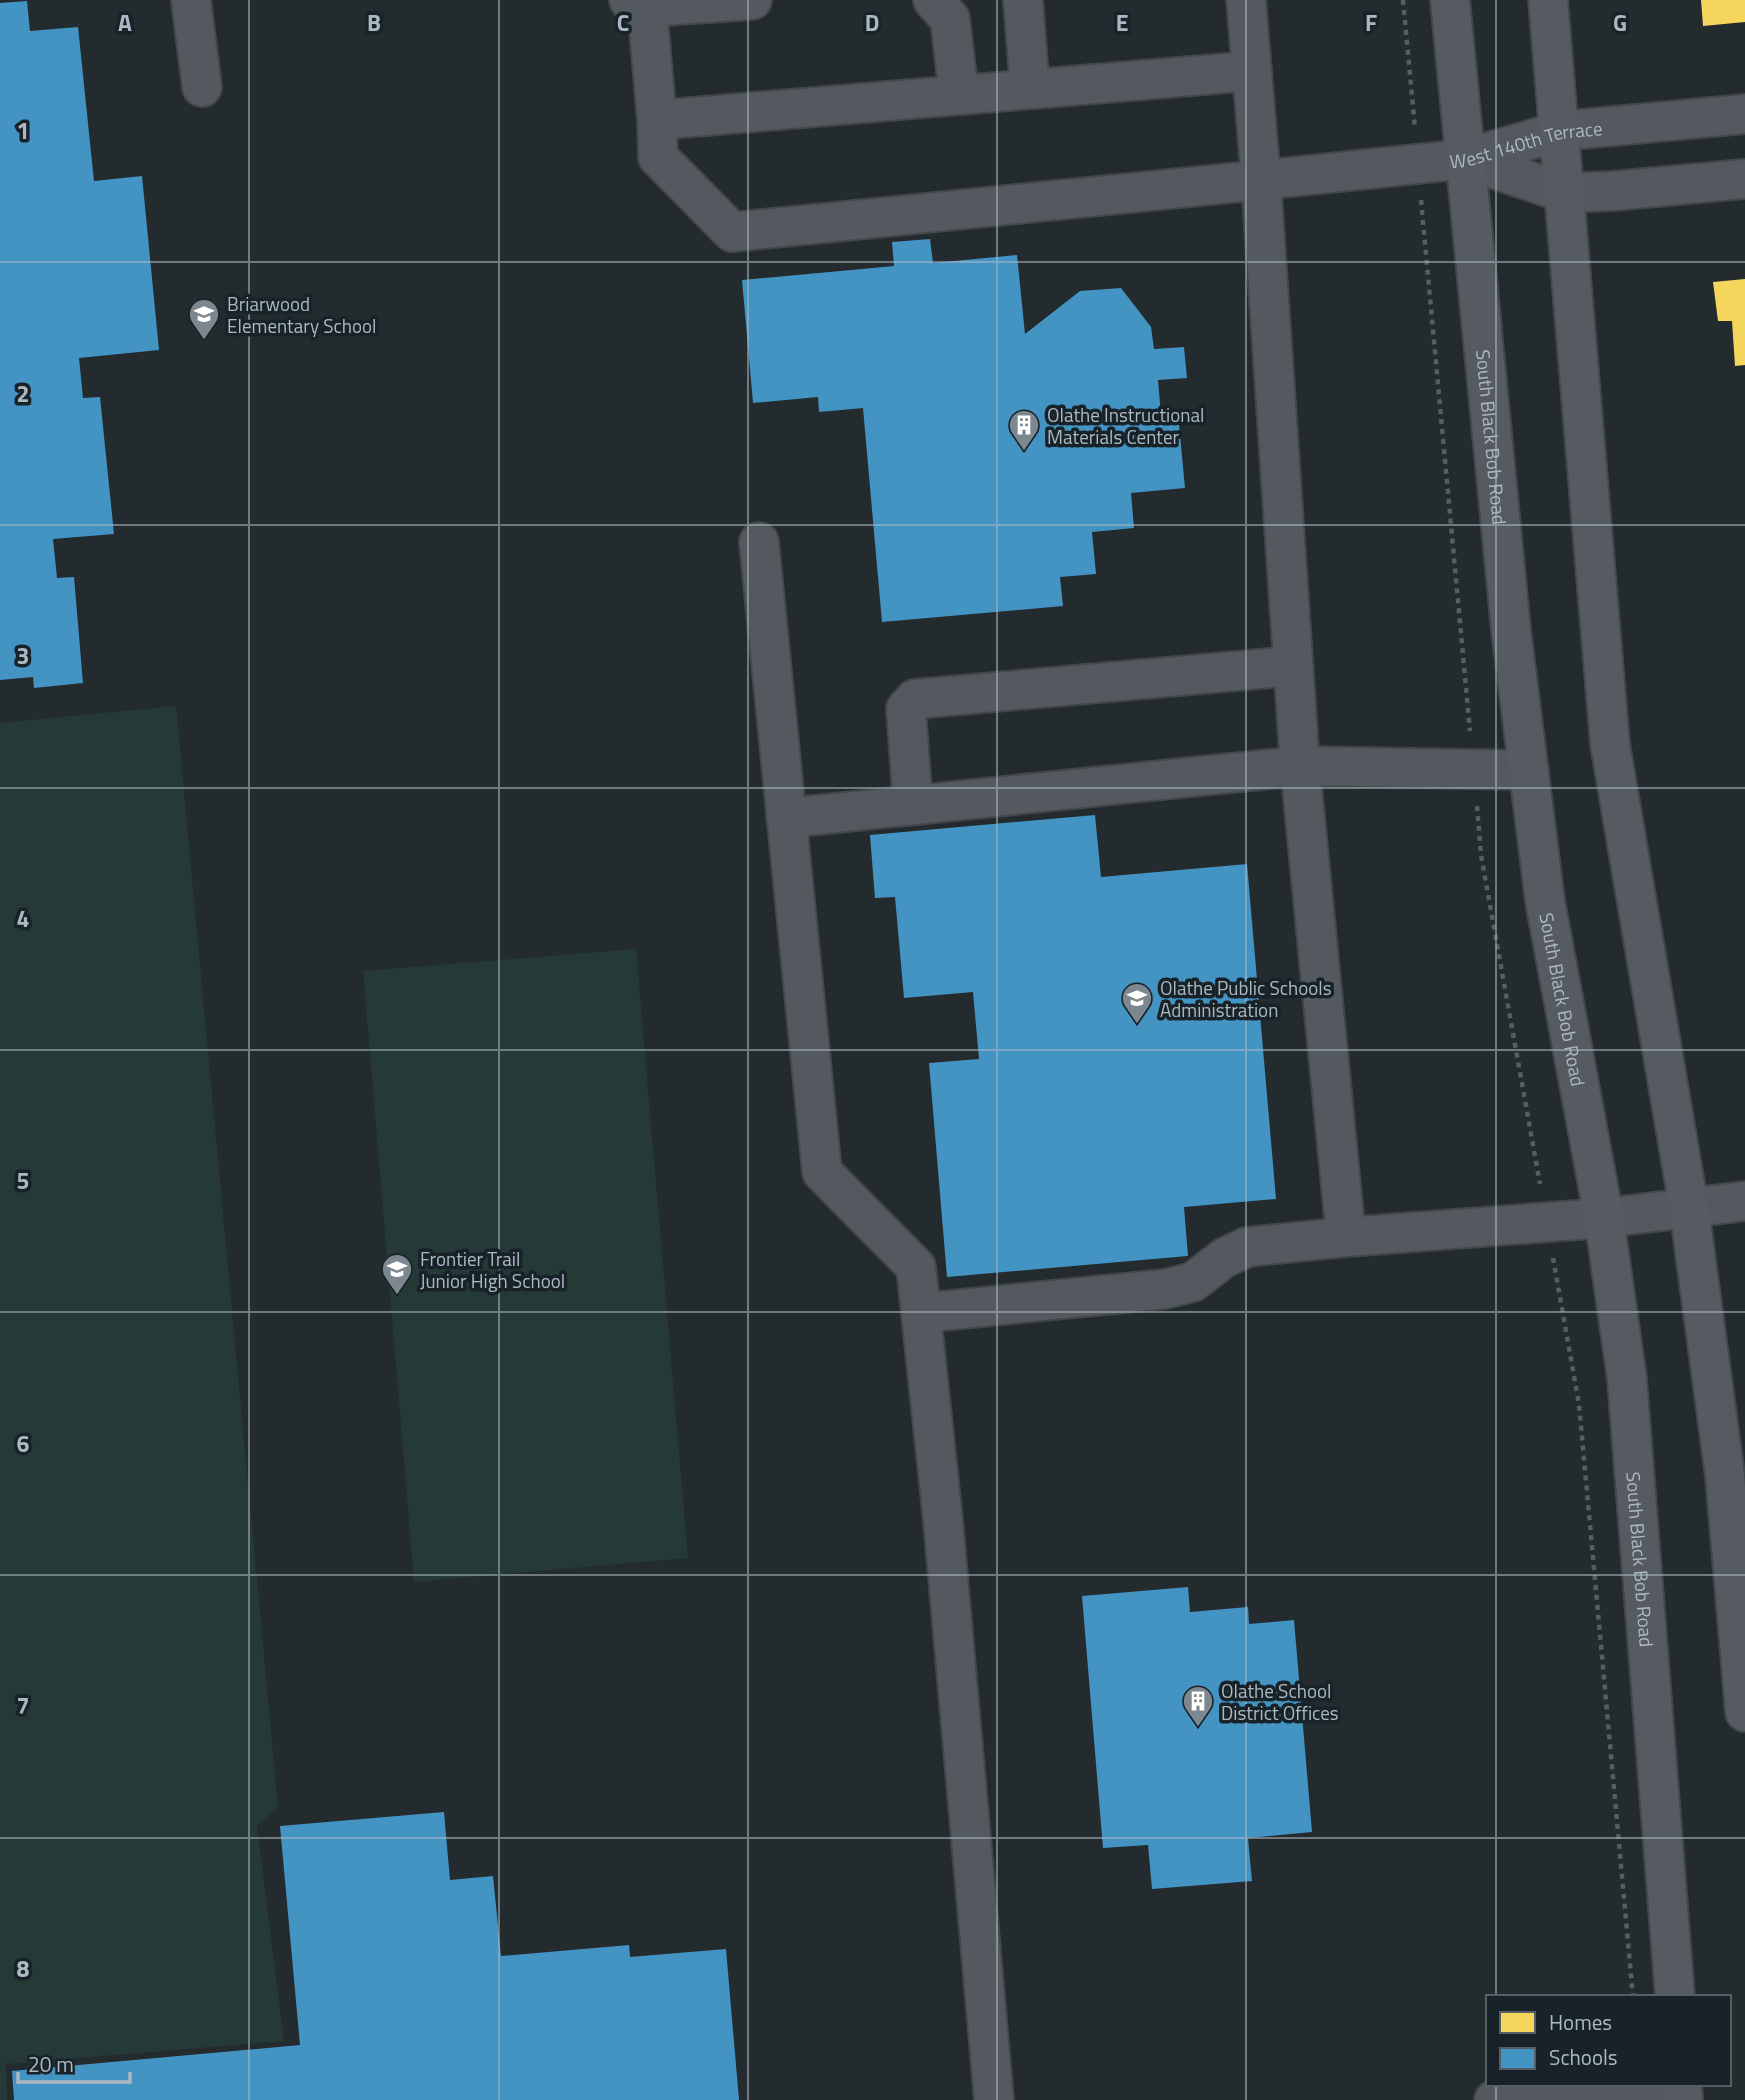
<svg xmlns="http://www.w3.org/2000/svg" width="1745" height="2100" font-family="'Titillium Web',sans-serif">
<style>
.green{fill:#253936}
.homes{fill:#f6d55c}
.schools{fill:#4393c3}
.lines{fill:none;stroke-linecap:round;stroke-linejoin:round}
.minor-casing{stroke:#42474a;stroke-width:42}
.major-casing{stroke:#41484c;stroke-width:42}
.path{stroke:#565e62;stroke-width:4.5;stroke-dasharray:5 5;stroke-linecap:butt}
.minor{stroke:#53595e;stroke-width:38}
.major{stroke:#555b60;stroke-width:38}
.grid{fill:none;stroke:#acb9c2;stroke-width:2;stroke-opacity:0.55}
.labels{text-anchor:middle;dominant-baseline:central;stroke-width:7;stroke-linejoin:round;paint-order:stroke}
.street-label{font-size:19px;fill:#acb9c2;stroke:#182229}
.poi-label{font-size:19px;fill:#acb9c2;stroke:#182229;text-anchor:start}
.grid-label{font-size:23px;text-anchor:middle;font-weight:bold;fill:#acb9c2;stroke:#182229;stroke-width:7;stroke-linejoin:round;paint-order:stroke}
</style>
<rect width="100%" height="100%" fill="#242b2f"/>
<path class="green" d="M176 706 278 1807 257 1825 284 2041 6 2064 7 2100H0V723Z
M636 949 688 1558 414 1582 363 971Z"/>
<path class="homes" d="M1701 0H1745V22L1703 26Z
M1745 279V365L1735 366 1732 321H1718L1713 282Z"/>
<path class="schools" d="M27 1 30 31 78 27 94 181 142 176 159 350 79 358 83 398 100 397 114 534 53 539 57 578 74 577 83 683 34 688 33 677 0 680V3Z
M930 239 933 263 1017 255 1025 334 1080 291 1121 288 1151 327 1154 349 1184 347 1187 378 1158 380 1161 415 1178 414 1185 488 1131 493 1134 528 1092 532 1096 574 1060 577 1063 606 882 622 863 408 819 412 818 397 753 403 742 280 894 266 892 242Z
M1095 815 1101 877 1247 864 1276 1199 1184 1207 1188 1256 947 1277 929 1063 979 1059 973 992 904 998 895 897 875 898 870 835Z
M1188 1587 1190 1612 1248 1607 1249 1624 1294 1620 1312 1832 1248 1838 1252 1881 1152 1889 1148 1845 1103 1848 1082 1596Z
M444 1812 450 1880 493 1876 501 1956 629 1945 630 1957 726 1949 739 2100H14L12 2071 300 2045 280 1826Z"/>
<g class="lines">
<g class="minor-casing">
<g id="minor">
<path d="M191 0 202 87"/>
<path d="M629 0 647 7 657 120 1252 71"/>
<path d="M933 0 950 19 959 95"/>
<path d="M1023 0 1030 89"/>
<path d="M647 7 752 0"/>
<path d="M657 120 658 157 732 232 1261 180 1246 0"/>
<path d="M1465 159 1565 193 1612 191 1745 179"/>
<path d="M759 542 822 1172 916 1267 943 1520 994 2100"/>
<path d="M913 805 906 709 915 699 1293 666"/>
<path id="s1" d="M786 818 1300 766 1261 180 1465 159 1560 131 1745 114"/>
<path d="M1346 1237 1300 766 1529 770"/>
<path d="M921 1313 1165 1289 1193 1282 1224 1258 1247 1247 1346 1237 1604 1218 1745 1201"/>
<path d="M1494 2100 1674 2084"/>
</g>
</g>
<g class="major-casing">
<g id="major">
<path id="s2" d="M1450 0 1511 630 1545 901 1604 1218 1627 1379 1675 1997"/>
<path d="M1548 0 1610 744 1689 1208 1725 1476 1745 1712"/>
<path d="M1682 2084 1683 2100"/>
</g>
</g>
<path class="path" d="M1403 0 1415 128
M1421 200 1470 731
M1477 806 1481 855 1540 1184
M1553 1258 1579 1404 1633 1997"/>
<use href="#minor" class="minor"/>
<use href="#major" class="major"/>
</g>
<path class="grid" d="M249 0V2100M499 0V2100M748 0V2100M997 0V2100M1246 0V2100M1496 0V1997M0 262H1745M0 525H1745M0 788H1745M0 1050H1745M0 1312H1745M0 1575H1745M0 1838H1745M1496 2084V2100"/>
<defs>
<g id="school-pin" transform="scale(1.575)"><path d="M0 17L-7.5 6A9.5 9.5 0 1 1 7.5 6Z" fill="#7c878f" stroke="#182229"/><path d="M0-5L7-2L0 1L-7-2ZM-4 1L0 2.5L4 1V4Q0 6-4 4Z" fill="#fff"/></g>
<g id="building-pin" transform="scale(1.575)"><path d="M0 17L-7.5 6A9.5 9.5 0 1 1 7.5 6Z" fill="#7c878f" stroke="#182229"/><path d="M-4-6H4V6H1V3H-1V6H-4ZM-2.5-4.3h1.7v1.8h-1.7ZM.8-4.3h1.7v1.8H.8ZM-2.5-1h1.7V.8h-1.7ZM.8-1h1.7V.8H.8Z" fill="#fff"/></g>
</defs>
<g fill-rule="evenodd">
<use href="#school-pin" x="204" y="314"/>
<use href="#building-pin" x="1024" y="425"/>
<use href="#school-pin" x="1137" y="998"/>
<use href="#school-pin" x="397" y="1269"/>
<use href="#building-pin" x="1198" y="1701"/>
</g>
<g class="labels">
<g class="street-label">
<text stroke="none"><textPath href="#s1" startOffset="1372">West 140th Terrace</textPath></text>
<text stroke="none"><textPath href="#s2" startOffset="439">South Black Bob Road</textPath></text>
<text stroke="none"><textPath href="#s2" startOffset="1006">South Black Bob Road</textPath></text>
<text stroke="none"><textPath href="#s2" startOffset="1572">South Black Bob Road</textPath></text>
</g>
<g class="poi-label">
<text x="227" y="303">Briarwood<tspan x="227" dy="22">Elementary School</tspan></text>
<text x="1047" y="414">Olathe Instructional<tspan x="1047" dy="22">Materials Center</tspan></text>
<text x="1160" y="987">Olathe Public Schools<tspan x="1160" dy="22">Administration</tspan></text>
<text x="420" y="1258">Frontier Trail<tspan x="420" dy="22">Junior High School</tspan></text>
<text x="1221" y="1690">Olathe School<tspan x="1221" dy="22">District Offices</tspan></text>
</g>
</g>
<g class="grid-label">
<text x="125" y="31">A</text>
<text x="374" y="31">B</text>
<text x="623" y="31">C</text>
<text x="872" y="31">D</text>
<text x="1122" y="31">E</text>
<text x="1371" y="31">F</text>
<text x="1620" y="31">G</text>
<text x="23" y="139">1</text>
<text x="23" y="402">2</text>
<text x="23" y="664">3</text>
<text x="23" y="927">4</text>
<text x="23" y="1189">5</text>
<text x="23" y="1452">6</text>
<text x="23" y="1714">7</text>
<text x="23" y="1977">8</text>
</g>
<rect x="1486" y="1995" width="245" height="91" fill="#182229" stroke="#535e66" stroke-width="2"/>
<rect x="1500" y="2012" width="35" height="21" fill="#f6d55c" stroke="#535e66" stroke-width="2"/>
<text x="1549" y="2030" font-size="21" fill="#acb9c2">Homes</text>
<rect x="1500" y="2048" width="35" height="21" fill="#4393c3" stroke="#535e66" stroke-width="2"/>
<text x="1549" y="2065" font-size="21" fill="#acb9c2">Schools</text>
<path d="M18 2072v10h112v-10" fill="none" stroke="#acb9c2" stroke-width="3.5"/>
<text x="28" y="2072" font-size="21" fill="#acb9c2" stroke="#182229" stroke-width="5" paint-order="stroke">20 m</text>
</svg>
